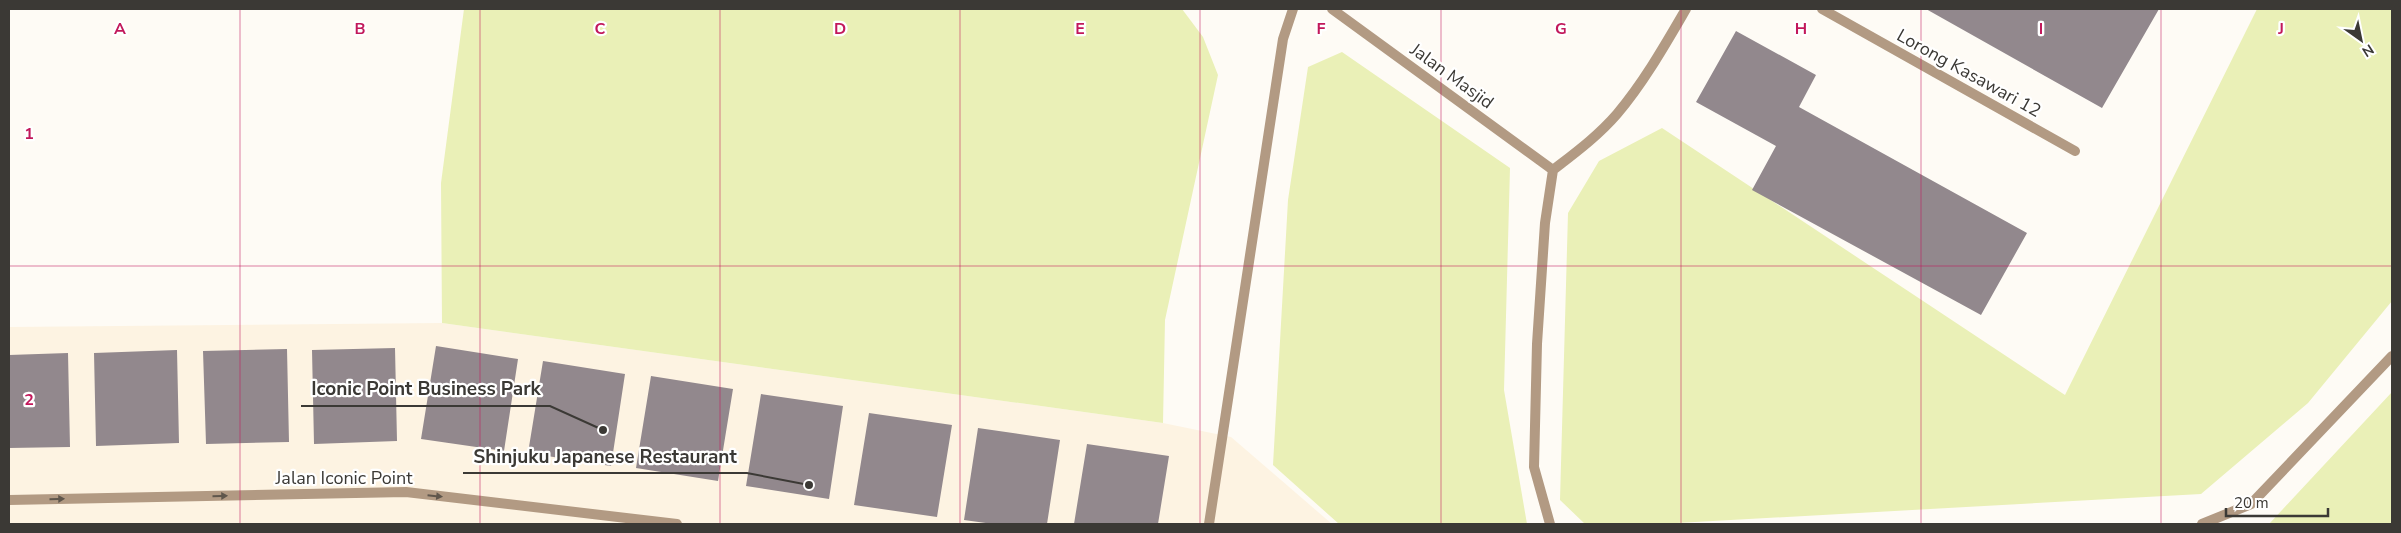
<svg xmlns="http://www.w3.org/2000/svg" width="2401" height="533" font-family="'Nunito Sans',sans-serif">
<style>
.built{fill:#fdf3e2}
.green{fill:#eaf0b7}
.building{fill:#92888d}
.lines{fill:none;stroke-linecap:round;stroke-linejoin:round}
.service{stroke:#b29a83;stroke-width:10}
.minor{stroke:#b29a83;stroke-width:10}
.oneway{fill:#5f564c}
.grid{fill:none;stroke:#c2185b;stroke-width:1;stroke-opacity:0.55}
.labels{text-anchor:middle;dominant-baseline:central;stroke-width:4.5;stroke-linejoin:round;paint-order:stroke}
.street-label{font-size:18px;fill:#3b3935;stroke:#fff}
.grid-label{font-size:16px;text-anchor:middle;font-weight:bold;fill:#c2185b;stroke:#fff;stroke-width:4.5;stroke-linejoin:round;paint-order:stroke}
.leader{fill:none;stroke:#3b3935;stroke-width:2}
.callout-dot{fill:#3b3935;stroke:#fff;stroke-width:2}
.callout-label{font-size:19px;text-anchor:middle;font-weight:bold;fill:#3b3935;stroke:#fff;stroke-width:4.5;stroke-linejoin:round;paint-order:stroke}
</style>
<rect width="100%" height="100%" fill="#fefbf5"/>
<path class="built" d="M442 323 1163 423 1231 437 1332 524H9V327Z"/>
<path class="green" d="M464 9H1182L1203 37 1218 75 1165 320 1163 423 442 323 441 183Z
M2257 9H2392V301L2308 403 2201 494 1659 524H1585L1560 500 1568 213 1599 161 1662 128 2065 395Z
M1342 52 1510 168 1504 390 1527 524H1339L1273 465 1288 200 1308 67Z
M2392 392V524H2269Z"/>
<path class="building" d="M1926 9H2159L2102 108Z
M1736 31 1816 75 1799 107 2027 233 1981 315 1752 190 1776 146 1696 102Z
M436 346 518 359 504 451 421 439Z
M395 348 397 441 314 444 312 350Z
M287 349 289 442 206 444 203 351Z
M177 350 179 443 96 446 94 353Z
M68 353 70 447 9 448V355Z
M543 361 625 374 611 466 528 453Z
M651 376 733 389 718 481 636 468Z
M761 394 843 406 829 499 746 486Z
M869 413 952 425 937 517 854 505Z
M978 428 1060 440 1047 524H993L964 520Z
M1087 444 1169 456 1158 524H1074Z"/>
<g class="lines">
<path class="service" d="M2202 524 2251 504 2392 356"/>
<path class="minor" d="M1332 9 1553 170
M1822 9 2075 151
M1553 170C1575 153 1598 136 1617 114 1644 82 1665 45 1686 9
M9 500 406 492 677 524
M1209 524 1283 39 1293 9
M1550 524 1534 467 1537 344 1545 223 1553 170"/>
</g>
<defs><path id="oneway-solid" d="M-6-.8H1V-3.2L6.5 0L1 3.2V.8H-6Z" transform="scale(1.25)"/></defs>
<g class="oneway">
<use href="#oneway-solid" transform="translate(220 496) rotate(-1)"/>
<use href="#oneway-solid" transform="translate(435 496) rotate(6)"/>
<use href="#oneway-solid" transform="translate(57 499) rotate(-1)"/>
</g>
<path class="grid" d="M240 9V524M480 9V524M720 9V524M960 9V524M1200 9V524M1441 9V524M1681 9V524M1921 9V524M2161 9V524M9 266H2392"/>
<g class="labels">
<g class="street-label">
<text transform="translate(1969 73) rotate(29)">Lorong Kasawari 12</text>
<text transform="translate(1452 76) rotate(36)">Jalan Masjid</text>
<text x="344" y="478">Jalan Iconic Point</text>
</g>
</g>
<g class="grid-label">
<text x="120" y="34">A</text>
<text x="360" y="34">B</text>
<text x="600" y="34">C</text>
<text x="840" y="34">D</text>
<text x="1080" y="34">E</text>
<text x="1321" y="34">F</text>
<text x="1561" y="34">G</text>
<text x="1801" y="34">H</text>
<text x="2041" y="34">I</text>
<text x="2281" y="34">J</text>
<text x="29" y="139">1</text>
<text x="29" y="405">2</text>
</g>
<path class="leader" d="M603 430L550 406H301M809 485L747 473H463"/>
<g class="callout-dot">
<circle cx="603" cy="430" r="5"/>
<circle cx="809" cy="485" r="5"/>
</g>
<g class="callout-label">
<text x="426" y="395">Iconic Point Business Park</text>
<text x="605" y="463">Shinjuku Japanese Restaurant</text>
</g>
<rect width="2401" height="533" fill="none" stroke="#3b3935" stroke-width="20"/>
<g transform="translate(2361 40) rotate(147)" stroke="#ffffff" stroke-width="4" paint-order="stroke">
<path d="M0-4L9 19L0 12L-9 19Z" fill="#3b3935"/>
<text y="-8" font-size="14" font-weight="bold" text-anchor="middle" fill="#3b3935">N</text>
</g>
<path d="M2226 508v8h102v-8" fill="none" stroke="#3b3935" stroke-width="2.5"/>
<text x="2234" y="508" font-size="15" fill="#3b3935" stroke="#ffffff" stroke-width="4" paint-order="stroke">20 m</text>
</svg>
